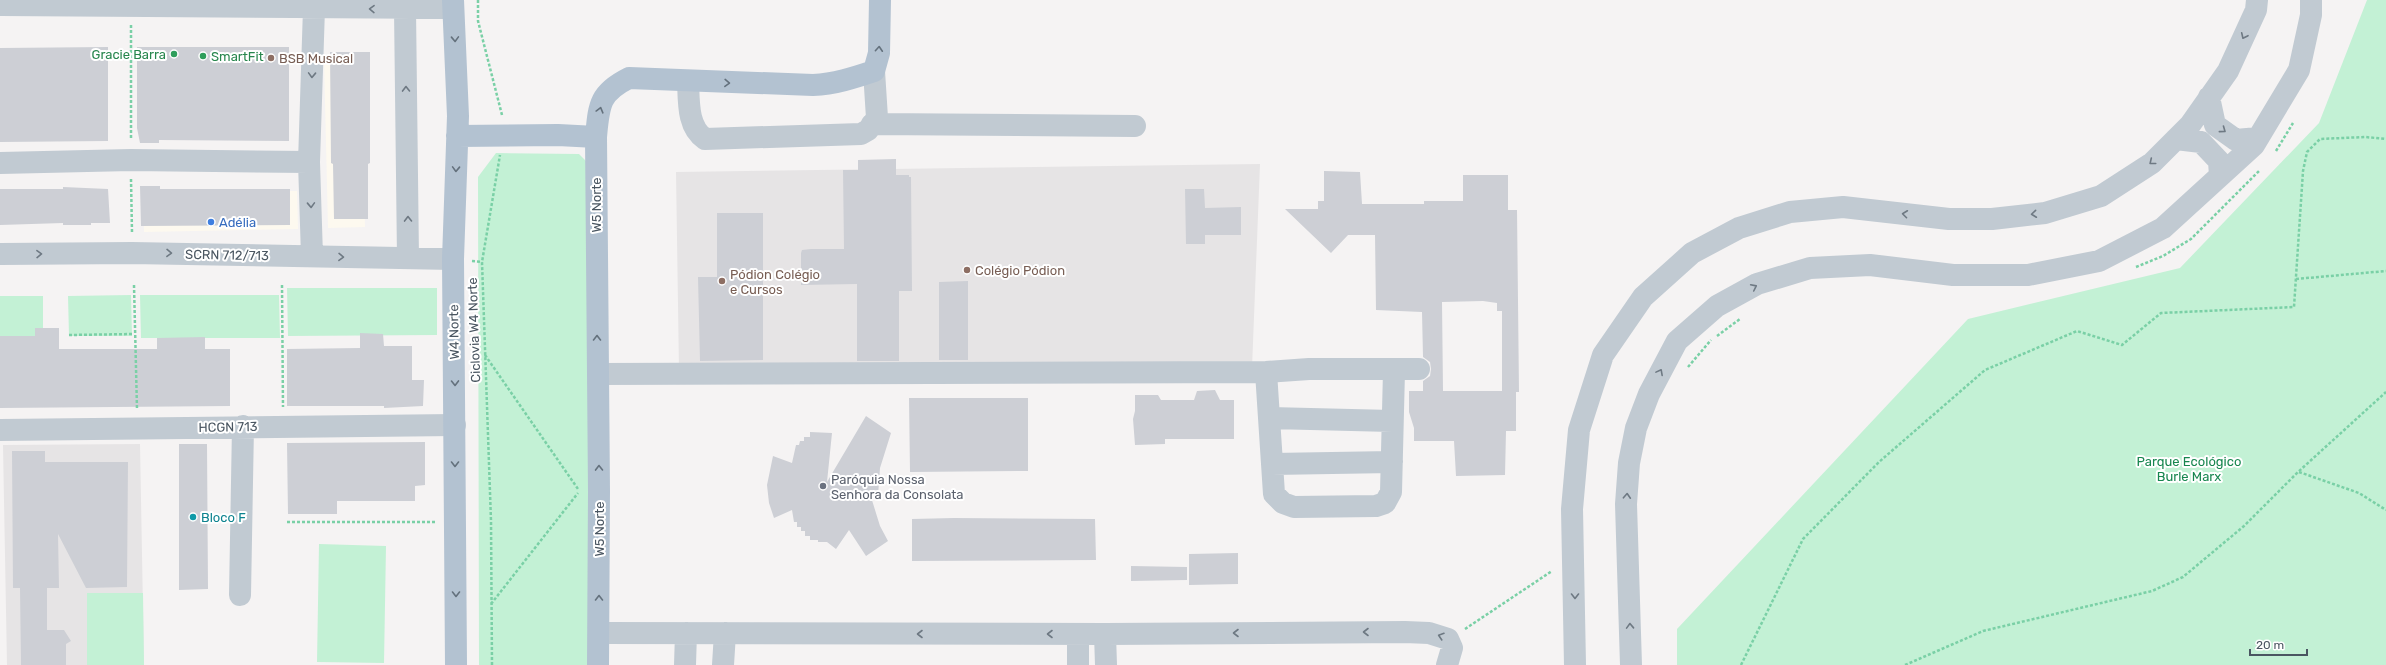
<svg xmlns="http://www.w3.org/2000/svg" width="2386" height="665" font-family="Rubik,sans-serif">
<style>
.commercial{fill:#fdf9ef}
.education{fill:#e6e4e5}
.green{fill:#c3f1d5}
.building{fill:#cdcfd5;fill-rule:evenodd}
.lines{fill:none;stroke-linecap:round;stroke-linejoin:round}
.path{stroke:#7ad0a6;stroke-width:2.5;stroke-dasharray:3 2;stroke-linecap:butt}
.minor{stroke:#c1cad2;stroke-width:22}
.major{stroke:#b3c2d1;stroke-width:22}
.oneway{stroke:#6e7983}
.oneway2{stroke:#64717d}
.leisure-dot{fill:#2e9e5b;stroke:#fff;stroke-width:1.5}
.education-dot{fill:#8d6e63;stroke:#fff;stroke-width:1.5}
.shop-dot{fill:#3f7fe0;stroke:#fff;stroke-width:1.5}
.worship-dot{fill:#6b7280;stroke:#fff;stroke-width:1.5}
.culture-dot{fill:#0f9aa8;stroke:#fff;stroke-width:1.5}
.labels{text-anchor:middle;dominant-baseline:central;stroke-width:4;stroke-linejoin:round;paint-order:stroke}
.leisure-label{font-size:13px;fill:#27864d;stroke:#fff;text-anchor:end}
.education-label{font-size:13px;fill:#785e54;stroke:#fff;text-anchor:start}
.street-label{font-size:13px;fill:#4a5661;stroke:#fff}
.shop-label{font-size:13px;fill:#366cbe;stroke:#fff;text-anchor:start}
.park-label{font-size:13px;fill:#17864f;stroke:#fff}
.worship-label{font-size:13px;fill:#5b616d;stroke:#fff;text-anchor:start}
.culture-label{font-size:13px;fill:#0d838f;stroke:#fff;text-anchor:start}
</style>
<rect width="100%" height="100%" fill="#f5f3f3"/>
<path class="commercial" d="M361 58 365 227 328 228 324 59Z
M297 191 298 229 144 232 143 193Z"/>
<path class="education" d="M1260 164 1252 368 679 371 676 172Z
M140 444 144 665H7L3 445Z"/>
<path class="green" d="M2367 0H2386V665H1677V629L1968 319 2180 268 2319 123Z
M496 153 579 154 588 163 589 665H479L478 177Z
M287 288H437V335L288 336Z
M131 295 132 336H69L68 296Z
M140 295H279L280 338H141Z
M0 296H43V336L0 337Z
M319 544 386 546 384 663 317 662Z
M87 593H143L144 665H87Z"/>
<path class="building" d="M108 47V141L0 142V48Z
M137 47H289V141L159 140V143H140L137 128Z
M330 52H370V163L368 164V219H334L333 164 331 163Z
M896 159V175H909V177H911L912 291H899V361H857V284L801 285V253L802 250 811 249H844L843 170H858V160Z
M1324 171 1360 172 1362 204H1424V201H1463V175H1508V210H1517L1519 392H1516V431H1506L1505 475 1456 476 1454 441H1414V428L1409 412V391H1423V381L1430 376 1431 369 1430 362 1423 357 1422 312 1376 310 1375 235H1348L1331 253 1285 209H1318V201H1324ZM1483 301 1497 303V311H1502V391H1443L1442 302Z
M140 186H160V189H290V225L141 226Z
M63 187 108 189 110 223H91V225H63V223L0 225V189H63Z
M1185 189H1204L1205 208 1241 207V235H1205V244H1186Z
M717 213H763V360L700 361 698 277H717Z
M968 281V360H939V282Z
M35 328H59V349H157V338L205 337V349H230V406L0 408V336H35Z
M360 333 383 334 384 346H412V380H424L423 406 384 408V406H287V349L360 348Z
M1215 390 1220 400H1234V439H1165V444L1135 445 1133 419 1135 411V395H1158L1161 400H1194L1197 391Z
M909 398H1028V471L910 472Z
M866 416 891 433 880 468 878 496 871 497 880 526 888 541 866 556 849 530 836 549 827 542H818V540H810V536H805V531H801V527H797V522H794L792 510 774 518 769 503 767 485 773 456 792 463 796 445H799L800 441H804V437H810V432L832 433 827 482Z
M425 442V485L415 486V501H337V514H288L287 443Z
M179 444H207L208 589 179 590Z
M12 451H45V462H128L127 587 86 588 58 534 59 588H47V630H64L71 641 66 644V665H21L20 588H13Z
M954 518 1095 519 1096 560 912 561V519Z
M1238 553V584L1189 585V554Z
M1131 566 1187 567V580L1131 581Z"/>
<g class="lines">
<path class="path" d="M478 0V21L502 115
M131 25V140
M2276 151 2293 123
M131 179 132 232
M472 261 482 262
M2136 267 2163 256 2191 239 2260 170
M2296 279 2386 271
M134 285 137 409
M282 285 283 407
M69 335 134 334
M1717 336 1740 319
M485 355 578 489
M1688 367 1711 340
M2299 472 2359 493 2386 510
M287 522H435
M491 604 578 493
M1465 629 1552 571
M492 665 491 521 482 262 500 155
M1741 665 1803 539 1879 462 1985 370 2077 331 2122 345 2161 313 2294 307 2303 171 2307 152 2320 139 2365 137 2386 139
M1905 665 1983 631 2152 591 2183 577 2244 526 2298 472 2386 392"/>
<path class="minor" d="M0 5 453 8
M405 9 408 258
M688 81C689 101 687 127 705 139L861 134 868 130 877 118 874 71
M2209 97 2215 125 2236 140 2258 138
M872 124 1135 126
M2176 139 2201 142 2219 161 2220 176
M0 163 131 160 309 162
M0 254 132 253 453 259
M312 256 309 162 314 8
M1266 372 1274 494 1283 503 1294 507 1376 506 1385 503 1391 492 1394 371
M598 374 1266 372 1309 369H1419
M1269 418 1392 421
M0 430 455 425
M1272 464 1392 462
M240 595 243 426
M599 633 1105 634 1405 632 1429 633 1448 639 1452 648 1447 665
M1078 634V665
M1105 634 1106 665
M685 665 686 633
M723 665 725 633
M1575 665 1572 509 1579 430 1603 355 1643 297 1692 253 1739 228 1790 212 1843 207 1949 219H1992L2045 213 2101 196 2152 163 2190 125 2228 71 2256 10 2257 0
M1631 665 1626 504 1629 463 1636 428 1649 394 1677 341 1717 306 1757 284 1810 268 1870 265 1953 275H2028L2099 261 2163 228 2254 145 2299 70 2311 15V0"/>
<path class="major" d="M453 0 458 116 453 259 456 665
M457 136 558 135 596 137
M598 665 599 491 596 137C599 105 599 93 629 78L813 85C835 84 853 78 874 71L879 53 880 0"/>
</g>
<defs><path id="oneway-chevron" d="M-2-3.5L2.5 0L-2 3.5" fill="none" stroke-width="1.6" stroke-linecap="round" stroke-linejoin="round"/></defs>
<g class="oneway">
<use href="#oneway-chevron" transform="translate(372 9) rotate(-179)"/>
<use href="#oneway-chevron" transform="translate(2244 36) rotate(115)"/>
<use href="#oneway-chevron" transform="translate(312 75) rotate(92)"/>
<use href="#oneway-chevron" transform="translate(406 89) rotate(-91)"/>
<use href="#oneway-chevron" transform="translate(2223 130) rotate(36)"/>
<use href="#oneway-chevron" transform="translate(2152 162) rotate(141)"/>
<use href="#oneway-chevron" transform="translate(311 205) rotate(88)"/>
<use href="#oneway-chevron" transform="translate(1905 214) rotate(-173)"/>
<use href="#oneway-chevron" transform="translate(2034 214) rotate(174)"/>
<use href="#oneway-chevron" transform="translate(408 219) rotate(-91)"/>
<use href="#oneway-chevron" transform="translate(169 253) rotate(1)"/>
<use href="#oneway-chevron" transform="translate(39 254) rotate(-1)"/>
<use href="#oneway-chevron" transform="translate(341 257) rotate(1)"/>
<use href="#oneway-chevron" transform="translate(1754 287) rotate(-26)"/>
<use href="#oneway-chevron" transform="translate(1660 372) rotate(-62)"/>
<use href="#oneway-chevron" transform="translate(1627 496) rotate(-87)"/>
<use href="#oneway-chevron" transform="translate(1575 596) rotate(90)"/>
<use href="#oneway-chevron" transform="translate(1630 626) rotate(-92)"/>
<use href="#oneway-chevron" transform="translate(1366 632) rotate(180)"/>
<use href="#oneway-chevron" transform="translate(1236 633) rotate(180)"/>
<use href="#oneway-chevron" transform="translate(920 634) rotate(-180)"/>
<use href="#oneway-chevron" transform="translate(1050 634) rotate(-180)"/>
<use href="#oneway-chevron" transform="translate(1441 636) rotate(-162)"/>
</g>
<g class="oneway2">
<use href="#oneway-chevron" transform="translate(455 39) rotate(88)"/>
<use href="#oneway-chevron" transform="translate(879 49) rotate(-86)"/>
<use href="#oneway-chevron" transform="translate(727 83) rotate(2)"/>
<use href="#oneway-chevron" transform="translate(600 110) rotate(-75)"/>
<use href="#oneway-chevron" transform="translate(456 169) rotate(92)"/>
<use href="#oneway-chevron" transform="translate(597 338) rotate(-90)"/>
<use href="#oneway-chevron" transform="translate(455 383) rotate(89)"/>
<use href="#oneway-chevron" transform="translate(455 464) rotate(90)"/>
<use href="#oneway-chevron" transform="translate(599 468) rotate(-91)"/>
<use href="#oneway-chevron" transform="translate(456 594) rotate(90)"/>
<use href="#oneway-chevron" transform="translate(599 598) rotate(-90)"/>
</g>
<g class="leisure-dot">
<circle cx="174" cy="54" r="4"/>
<circle cx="203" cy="56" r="4"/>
</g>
<g class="education-dot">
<circle cx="271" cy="58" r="4"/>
<circle cx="967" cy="270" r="4"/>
<circle cx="722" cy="281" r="4"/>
</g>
<circle class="shop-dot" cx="211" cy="222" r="4"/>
<circle class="worship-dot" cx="823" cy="486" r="4"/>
<circle class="culture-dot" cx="193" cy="517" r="4"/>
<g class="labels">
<g class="leisure-label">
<text x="166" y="54">Gracie Barra</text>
<text x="211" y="56" text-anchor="start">SmartFit</text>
</g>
<g class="education-label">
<text x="279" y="58">BSB Musical</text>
<text x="975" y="270">Colégio Pódion</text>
<text x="730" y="274">Pódion Colégio<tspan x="730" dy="15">e Cursos</tspan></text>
</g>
<g class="street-label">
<text transform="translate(596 205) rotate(-90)">W5 Norte</text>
<text transform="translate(227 255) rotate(1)">SCRN 712/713</text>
<text transform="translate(474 330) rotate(-92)">Ciclovia W4 Norte</text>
<text transform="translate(454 332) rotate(-91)">W4 Norte</text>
<text transform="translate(228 427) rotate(-1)">HCGN 713</text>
<text transform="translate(599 529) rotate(-90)">W5 Norte</text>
</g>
<g class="shop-label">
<text x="219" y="222">Adélia</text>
</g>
<g class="park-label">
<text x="2189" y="461">Parque Ecológico<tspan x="2189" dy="15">Burle Marx</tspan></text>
</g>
<g class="worship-label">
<text x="831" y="479">Paróquia Nossa<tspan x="831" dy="15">Senhora da Consolata</tspan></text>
</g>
<g class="culture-label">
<text x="201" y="517">Bloco F</text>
</g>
</g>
<path d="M2250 649v6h57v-6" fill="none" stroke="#4a5661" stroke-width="2"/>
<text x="2256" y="649" font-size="12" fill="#4a5661" stroke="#ffffff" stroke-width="3" paint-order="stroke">20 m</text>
</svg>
